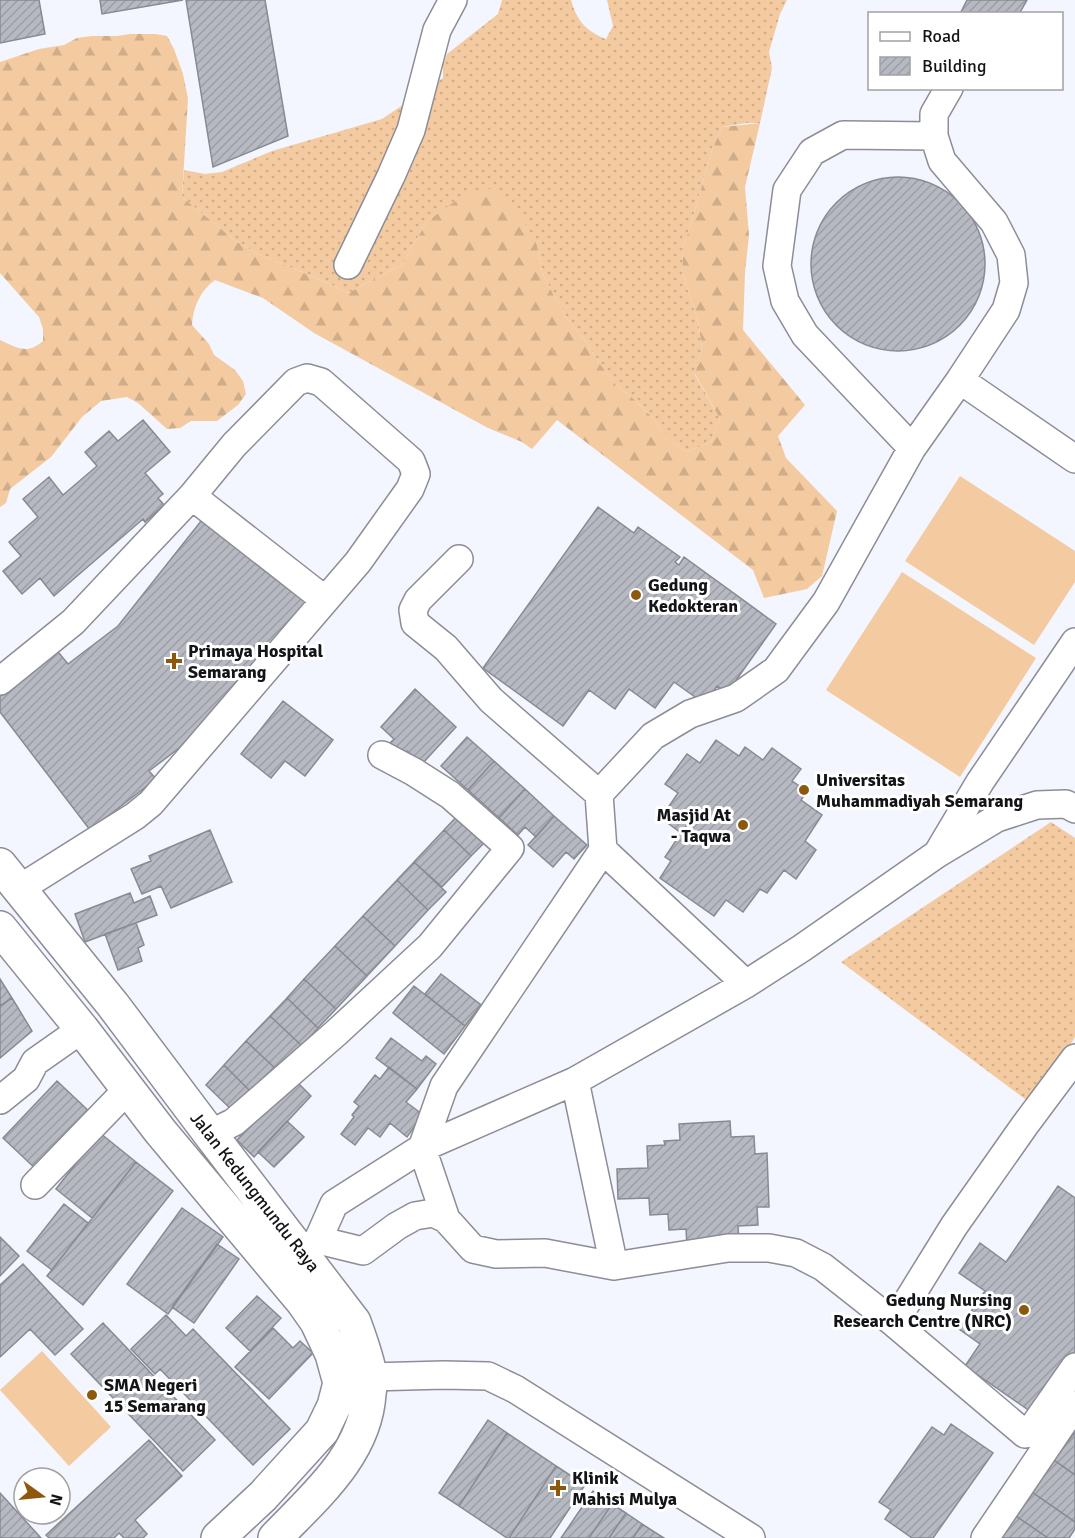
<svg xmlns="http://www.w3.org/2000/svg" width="1075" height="1538" font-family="Signika,sans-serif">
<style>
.grass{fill:url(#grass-dots)}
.forest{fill:url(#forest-firs)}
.pitch{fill:#f4caa0}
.building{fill:url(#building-hatch);stroke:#888a92;stroke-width:1.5}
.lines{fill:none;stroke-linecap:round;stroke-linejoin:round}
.minor-casing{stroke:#8c8d96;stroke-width:30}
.major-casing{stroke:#8c8d96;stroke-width:36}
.minor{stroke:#fff;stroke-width:27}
.major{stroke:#fff;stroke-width:33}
.poi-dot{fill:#8e580c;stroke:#fff;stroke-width:2}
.labels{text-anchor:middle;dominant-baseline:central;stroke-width:6;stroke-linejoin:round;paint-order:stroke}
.poi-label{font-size:18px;font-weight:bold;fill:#131417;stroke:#fff;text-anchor:start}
.street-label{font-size:18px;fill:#131417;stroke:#fff}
</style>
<defs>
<pattern id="grass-dots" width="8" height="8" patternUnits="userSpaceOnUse" patternTransform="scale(1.5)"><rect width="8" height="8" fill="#f4caa0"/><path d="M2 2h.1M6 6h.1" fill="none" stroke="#d0ad89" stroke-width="1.8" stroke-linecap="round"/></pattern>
<pattern id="forest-firs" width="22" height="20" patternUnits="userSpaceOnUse" patternTransform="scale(1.5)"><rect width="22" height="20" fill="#f4caa0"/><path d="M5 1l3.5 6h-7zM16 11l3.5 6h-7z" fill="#d0ad89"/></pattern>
<pattern id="building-hatch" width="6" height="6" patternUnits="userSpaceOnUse" patternTransform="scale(1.5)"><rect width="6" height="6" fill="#b7b9c2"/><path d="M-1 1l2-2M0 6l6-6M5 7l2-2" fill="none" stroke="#9c9ea6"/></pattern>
</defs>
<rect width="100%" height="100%" fill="#f3f5ff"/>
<path class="grass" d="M502 0H571C577 21 586 31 606 39L613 26 607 0H787L780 14 769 52 772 68 760 123H746L722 127 712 150 691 224 683 247 682 272 698 321 702 348 695 375 720 419 711 442 687 452 666 438 653 418 635 400 616 385 600 364 586 342 568 320 554 296 542 272 537 245 427 222 414 243 403 264 348 293 326 282 258 254 237 242 182 197 184 170 205 174 222 172 272 151 382 119 443 78V65L447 54 498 14Z
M1051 822 1075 838V1037L1033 1105 841 962Z"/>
<path class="forest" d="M130 34H155L167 36 174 49 183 74 188 98 182 197 237 242 258 254 326 282 348 293 403 264 414 243 427 222 448 206 471 192 488 188 511 205 526 225 537 245 542 272 554 296 568 320 586 342 600 364 616 385 635 400 653 418 666 438 687 452 711 442 720 419 695 374 702 348 698 321 682 272 683 247 691 224 712 150 722 127 760 123 745 187 749 235 745 273 743 330 805 405 778 436 786 458 837 511 822 576 807 589 764 598 753 570 557 420 532 449 522 442 488 428 314 333 263 298 215 280C200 291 193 307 192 325L209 344 214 355 235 370 243 381 246 394 238 405 217 421H191L180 428 167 429 138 403 127 397 101 401 82 417 51 457 10 489 6 503 0 507V340C18 348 27 355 43 341V329L39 317 0 273V62L39 49 64 45 77 38 92 36H117Z"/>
<path class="pitch" d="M960 476 1075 551V582L1034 645 905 561Z
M902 572 1036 658 960 777 826 690Z
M42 1351 111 1427 69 1466 0 1390Z"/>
<path class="building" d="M0 0H39L45 34 0 43Z
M100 0H183L102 14Z
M186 0H265L288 136 213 167Z
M967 0H1027L1019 14H960Z
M811 264a87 87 0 1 1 174 0a87 87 0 1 1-174 0Z
M143 420 170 452 145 473 163 494 158 498 164 505 145 522 143 519 54 596 40 578 22 594 3 571 21 556 9 542 38 517 23 499 49 477 63 495 97 466 85 452 109 431 118 441Z
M598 507 634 533 638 527 680 557 675 562 679 565 684 557 776 624 727 693 717 686 705 704 674 682 655 708 629 689 615 709 589 690 563 726 483 668Z
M205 516 309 599 199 733 149 771 156 779 90 830 0 712V689L54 647 68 664 118 626Z
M415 689 456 727 422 764 407 751 401 758 387 746 394 739 381 727Z
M283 701 333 740 305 776 285 761 271 778 241 754Z
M467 737 494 761 468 790 441 766Z
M716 740 739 756 745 747 763 760 772 748 801 769 792 781 807 791 801 800 822 815 805 841 816 850 796 879 784 870 767 893 760 889 743 912 726 900 714 916 660 878 671 861 665 857 681 833 661 818 678 793 665 784 687 754 700 763Z
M494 761 525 789 499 818 468 790Z
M525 789 554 816 536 837 525 827 518 835 499 818Z
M459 814 487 840 471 856 444 830Z
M554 816 587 845 574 859 566 852 553 867 528 845Z
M210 830 232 882 171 908 161 886 142 894 131 869 151 861 149 856Z
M444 830 471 856 442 887 414 862Z
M414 862 446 892 428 910 397 880Z
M397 880 428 910 395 946 363 916Z
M130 893 134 903 150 896 157 915 85 942 75 914Z
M363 916 395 946 367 976 335 946Z
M136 923 144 945 138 948 142 961 118 970 105 934Z
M335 946 367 976 336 1009 304 979Z
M441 974 481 1005 465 1026 425 994Z
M0 979 12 998 0 1006Z
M304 979 336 1009 318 1028 287 998Z
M414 986 465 1026 444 1054 393 1013Z
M12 998 32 1031 0 1058V1006Z
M287 998 318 1028 302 1046 270 1016Z
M270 1016 302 1046 278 1071 246 1041Z
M391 1038 422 1061 426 1056 436 1064 417 1089 376 1058Z
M246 1041 278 1071 255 1096 224 1065Z
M224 1065 255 1096 237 1115 206 1085Z
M389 1067 417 1089 406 1102 423 1115 407 1137 390 1123 380 1137 368 1128 355 1145 341 1134 354 1117 352 1115 359 1106 354 1102 375 1075 380 1079Z
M295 1080 311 1096 254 1157 237 1140Z
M57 1081 93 1115 39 1172 3 1138Z
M287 1121 304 1137 274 1167 258 1152Z
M730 1121 731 1137 754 1136 755 1154 767 1153 769 1207H757L758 1225 738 1226 739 1242 687 1245 686 1229 669 1230 668 1214 650 1215 649 1198 618 1199 617 1169 648 1168 647 1146 665 1145 664 1141 680 1140 679 1124Z
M100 1133 136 1162 92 1218 56 1189Z
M136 1162 173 1191 83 1305 47 1276Z
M1058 1186 1075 1198V1361L1037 1416 965 1366 980 1344 959 1329 985 1291 959 1273 980 1243 1006 1262Z
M64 1204 88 1223 52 1270 27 1251Z
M182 1208 223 1237 168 1314 127 1284Z
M0 1237 19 1256 0 1276Z
M217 1244 239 1259 194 1323 172 1307Z
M23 1264 83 1329 55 1355 30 1329 0 1357V1285Z
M257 1296 281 1318 250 1351 226 1328Z
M166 1315 186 1336 193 1329 290 1429 253 1465 160 1369 155 1374 131 1349Z
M103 1323 215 1440 183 1471 71 1354Z
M273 1328 293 1348 300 1341 313 1353 269 1399 235 1367Z
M488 1420 507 1433 459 1506 439 1493Z
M951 1424 993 1453 933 1538H912L885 1519 891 1510 879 1502 932 1427 944 1435Z
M1075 1432V1475L1054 1460Z
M507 1433 556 1466 509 1538H507L459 1506Z
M149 1440 182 1476 135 1520 147 1534 143 1538H124L119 1533 114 1538H49L46 1535Z
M1054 1460 1075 1475V1522L1032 1492Z
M556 1466 585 1485 550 1538H509Z
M593 1491 612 1504 589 1538H561Z
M1032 1492 1075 1522V1529L1069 1538H1048L1016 1516Z
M0 1493 41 1538H0Z
M612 1504 626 1513 609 1538H589Z
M626 1513 642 1524 633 1538H609Z
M1016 1516 1048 1538H1000Z
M642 1524 664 1538H633Z"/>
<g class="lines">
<g class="minor-casing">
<path id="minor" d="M348 265 391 176 411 130 437 30 453 0
M960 380 1075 459
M912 448 805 335 785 301 777 266 787 190 812 152 843 135 934 136
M192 496 325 600
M0 681 73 622 192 496 234 445 296 382 307 378 321 382 411 461 416 474 410 489 358 562 151 803 135 816 19 889
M599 794 653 736 690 714 736 698 776 670 826 602 912 448 960 380 1006 310 1014 283 1011 255 994 222 942 161 934 136V114L949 88
M603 850 746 984
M939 851 980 782 1075 642
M575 1081 614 1266
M0 1100 26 1079 35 1062 82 1029
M210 1134 234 1122 336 1033 430 946 510 848 450 795 414 772 382 755
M35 1185 128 1089
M446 1219 422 1148 444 1086 603 850 599 794 491 700 446 648 415 623 413 610 418 600 459 559
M318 1240 363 1251 397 1226 415 1216 433 1213 446 1219 473 1249 496 1254 545 1253 614 1266 728 1248H769L796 1253 823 1267 894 1323 1025 1434 1031 1430 1075 1367
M301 1253 318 1240 334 1204 422 1148 575 1081 746 984 802 948 937 854 997 818 1037 805 1066 804 1075 809
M894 1323 954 1226 1025 1125 1075 1058
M370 1377 444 1375 488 1376 515 1389 751 1538
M985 1538 1075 1405"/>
</g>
<g class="major-casing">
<path id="major" d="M0 865 113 1005 210 1134 354 1322C360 1339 367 1357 370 1375 371 1381 370 1388 369 1394 365 1455 314 1497 275 1538
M0 928 82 1029 160 1131 303 1302 317 1322 332 1354 340 1383 334 1406 322 1431 263 1496 218 1538"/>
</g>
<use href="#minor" class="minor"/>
<use href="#major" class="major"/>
</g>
<g class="poi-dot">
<circle cx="636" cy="595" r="6"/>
<path d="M171 652h6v6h6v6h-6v6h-6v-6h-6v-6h6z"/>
<circle cx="804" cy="790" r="6"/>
<circle cx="743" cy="825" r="6"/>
<circle cx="1024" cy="1310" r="6"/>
<circle cx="92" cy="1395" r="6"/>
<path d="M555 1479h6v6h6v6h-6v6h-6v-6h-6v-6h6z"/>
</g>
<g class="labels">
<g class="poi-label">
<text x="648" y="585">Gedung<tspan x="648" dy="21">Kedokteran</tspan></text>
<text x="188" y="651">Primaya Hospital<tspan x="188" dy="21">Semarang</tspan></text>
<text x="816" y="780">Universitas<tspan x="816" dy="21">Muhammadiyah Semarang</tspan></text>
<text x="731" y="815" text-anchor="end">Masjid At<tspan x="731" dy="21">- Taqwa</tspan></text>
<text x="1012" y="1300" text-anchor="end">Gedung Nursing<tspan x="1012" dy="21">Research Centre (NRC)</tspan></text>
<text x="104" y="1385">SMA Negeri<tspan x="104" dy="21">15 Semarang</tspan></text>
<text x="572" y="1478">Klinik<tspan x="572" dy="21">Mahisi Mulya</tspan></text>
</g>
<g class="street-label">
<text transform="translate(255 1192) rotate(52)">Jalan Kedungmundu Raya</text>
</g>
</g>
<rect x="868" y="12" width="195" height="78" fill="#ffffff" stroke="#a1a1a2" stroke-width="1.5"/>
<rect x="880" y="32" width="30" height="9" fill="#ffffff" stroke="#a1a1a2" stroke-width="1.5"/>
<text x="922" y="42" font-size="18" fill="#131417">Road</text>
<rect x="880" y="57" width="30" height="18" fill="url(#building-hatch)" stroke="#a1a1a2" stroke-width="1.5"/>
<text x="922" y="72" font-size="18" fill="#131417">Building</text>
<g transform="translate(42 1496) rotate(105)"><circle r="28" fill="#ffffff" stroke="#a1a1a2" stroke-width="1.5"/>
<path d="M0-4.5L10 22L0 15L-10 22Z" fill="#8e580c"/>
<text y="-9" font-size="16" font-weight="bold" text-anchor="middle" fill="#131417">N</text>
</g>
</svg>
